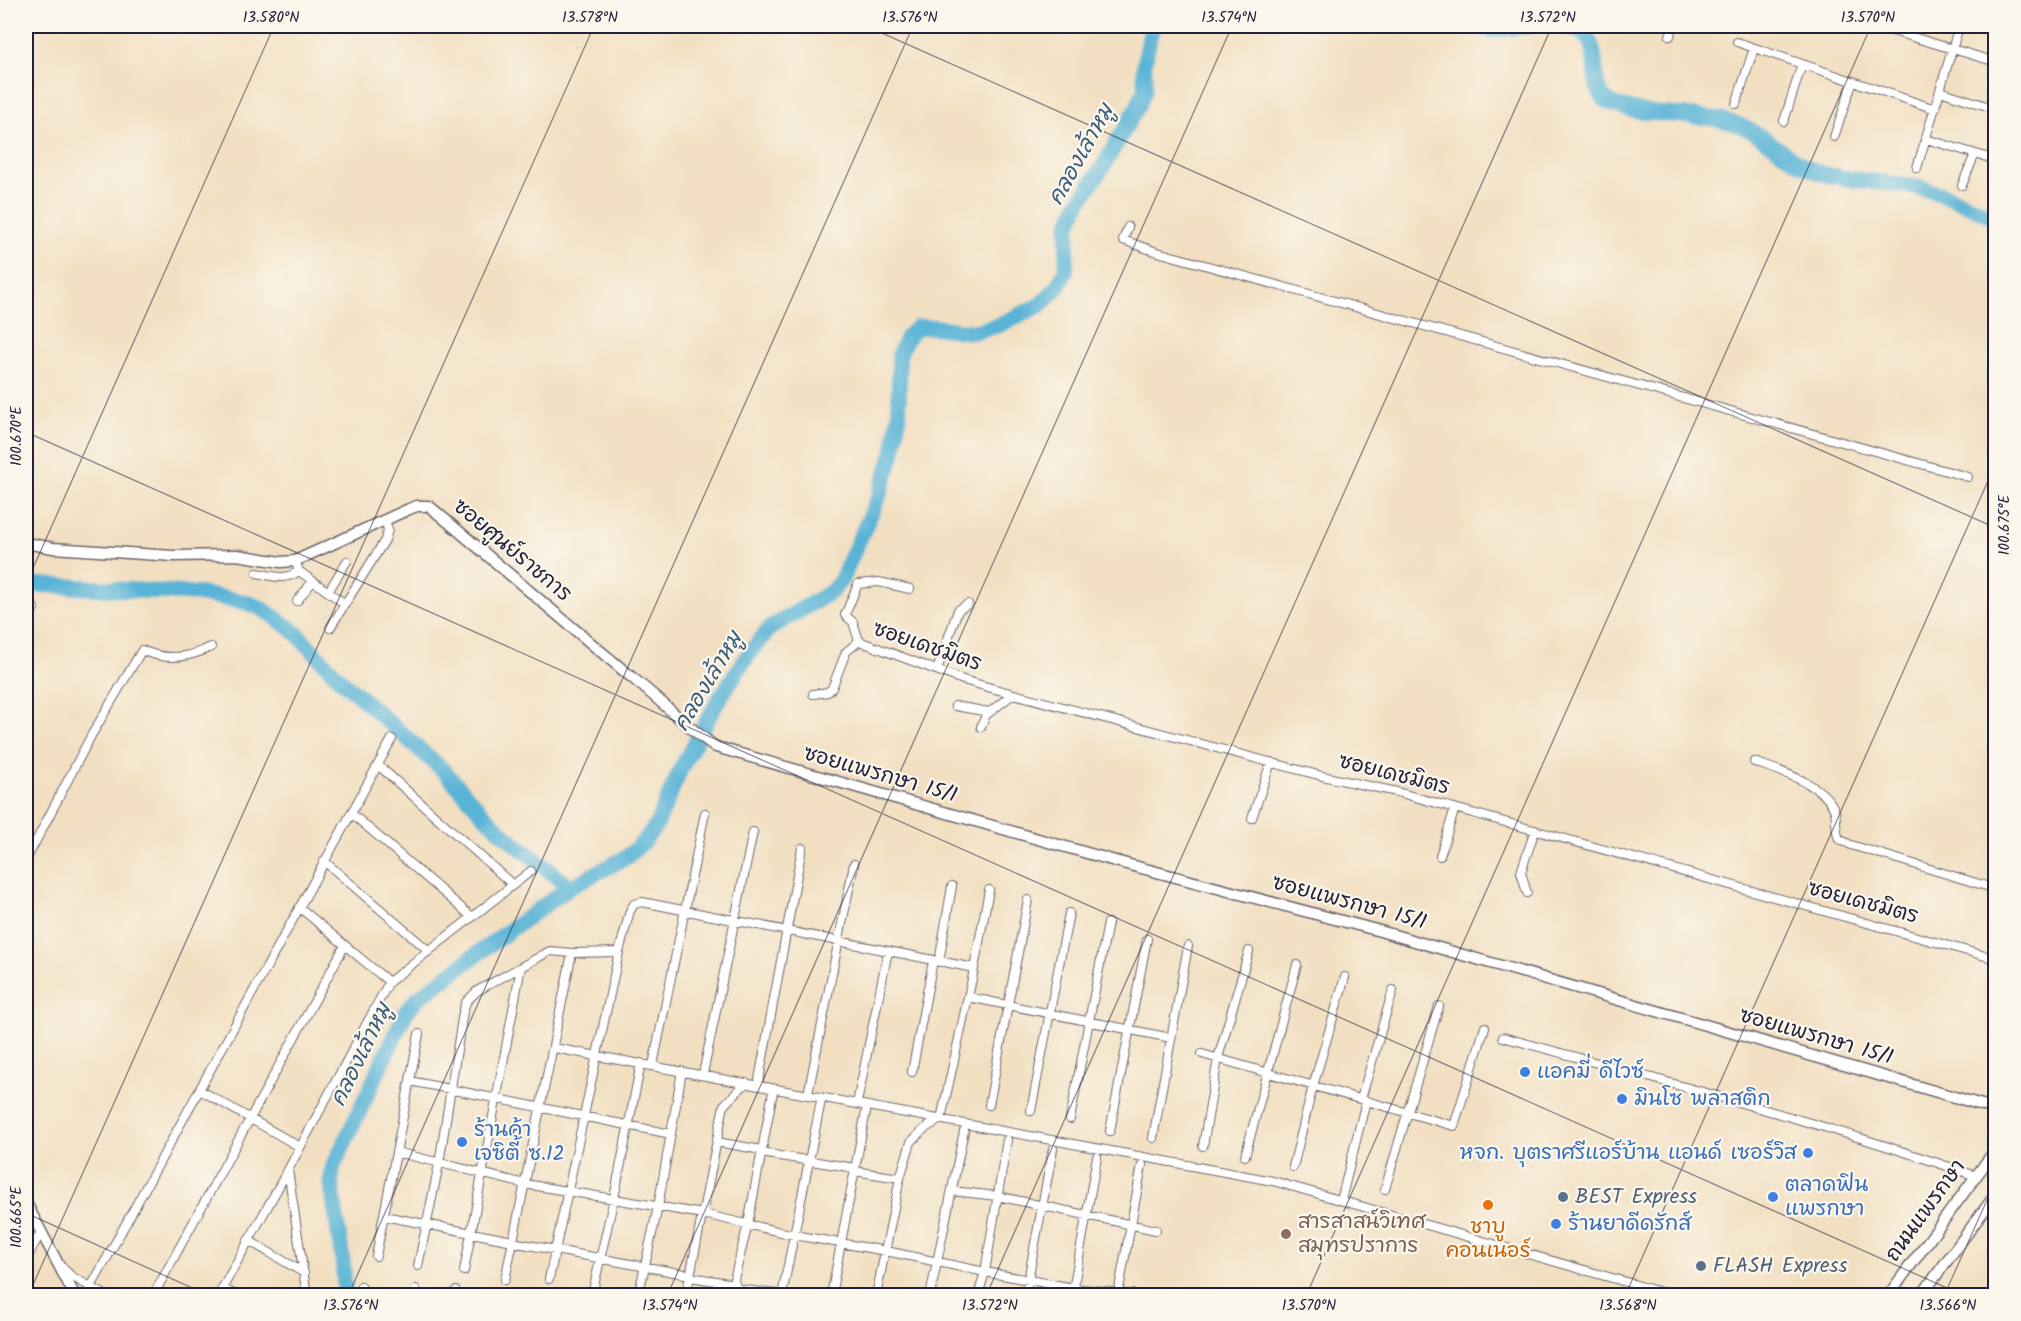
<svg xmlns="http://www.w3.org/2000/svg" width="2021" height="1321" font-family="Kalam,'Playpen Sans Thai',sans-serif">
<style>
.lines{fill:none;stroke-linecap:round;stroke-linejoin:round}
.river{stroke:#58b3d6;stroke-width:16}
.street-casing{stroke:#6b646a;stroke-width:10}
.secondary-casing{stroke:#6b646a;stroke-width:13}
.street{stroke:#fff;stroke-width:8}
.secondary{stroke:#fff;stroke-width:10}
.ticks{fill:none;stroke:#22223b;stroke-width:1.5;stroke-opacity:0.45}
.shop-dot{fill:#3f7fe0;stroke:#fbf7ec;stroke-width:2}
.service-dot{fill:#5c6f8a;stroke:#fbf7ec;stroke-width:2}
.food-dot{fill:#e8710a;stroke:#fbf7ec;stroke-width:2}
.education-dot{fill:#8d6e63;stroke:#fbf7ec;stroke-width:2}
.labels{text-anchor:middle;dominant-baseline:central;stroke-width:4.5;stroke-linejoin:round;paint-order:stroke}
.street-label{font-size:21px;fill:#22223b;stroke:#fbf7ec}
.shop-label{font-size:21px;fill:#366cbe;stroke:#fbf7ec;text-anchor:start}
.service-label{font-size:21px;fill:#4e5e75;stroke:#fbf7ec;text-anchor:start}
.education-label{font-size:21px;fill:#785e54;stroke:#fbf7ec;text-anchor:start}
.food-label{font-size:21px;fill:#c56008;stroke:#fbf7ec}
.water-label{font-size:22px;font-style:italic;fill:#385c79;stroke:#fbf7ec}
.neatline{fill:none;stroke:#22223b;stroke-width:2}
.ticks-label{font-size:15px;text-anchor:middle;fill:#22223b}
</style>
<rect width="100%" height="100%" fill="#fbf7ec"/>
<filter id="ink" filterUnits="userSpaceOnUse"><feTurbulence type="fractalNoise" baseFrequency=".0167" numOctaves="2"/><feDisplacementMap in="SourceGraphic" scale="12" xChannelSelector="R" yChannelSelector="G"/><feConvolveMatrix kernelMatrix="1 2 1 2 8 2 1 2 1" color-interpolation-filters="sRGB"/></filter>
<filter id="wash" filterUnits="userSpaceOnUse"><feTurbulence type="fractalNoise" baseFrequency=".008" numOctaves="4" result="noise"/><feDisplacementMap in="SourceGraphic" scale="24" xChannelSelector="R" yChannelSelector="G"/><feGaussianBlur stdDeviation="1.35" result="paint"/><feColorMatrix in="noise" values="0 0 0 0 0 0 0 0 0 0 0 0 0 0 0 0 0 1.4 0 .05"/><feComposite in="paint" operator="in"/></filter>
<g filter="url(#wash)">
<rect width="100%" height="100%" fill="#f2dfc1"/>
<g class="lines">
<path class="river" d="M1476 26 1490 30 1529 26
M1566 26C1571 28 1578 30 1582 33 1606 50 1583 92 1613 104 1648 118 1689 112 1726 121 1763 129 1788 163 1821 173 1851 182 1884 181 1915 187 1943 192 1970 206 1996 218
M26 584 200 594 245 602 261 608 293 630 340 679 445 772 485 816 507 837 570 887
M345 1296 343 1264 331 1181 333 1167 406 1012 418 998 496 940 570 887 627 857 644 841 657 824 681 768 718 701 750 652 770 628 831 592 841 580 879 496 893 454 899 417V355L907 337 918 327H934L973 332 999 325 1040 305 1058 287 1066 270 1068 227 1078 204 1104 165 1138 106 1145 89 1144 67 1150 35 1154 26"/>
</g>
</g>
<g filter="url(#ink)">
<g class="lines">
<g class="street-casing">
<path id="street" d="M1876 26 1996 62
M1670 36 1673 26
M1737 42 1935 109
M1940 91 1996 109
M1736 104 1754 48
M1784 121 1802 64
M1834 137 1853 81
M1926 139 1996 160
M1917 168 1959 26
M1962 185 1975 154
M1128 227 1123 240 1154 251 1968 477
M295 561 299 571 345 604
M257 573C273 576 285 581 299 571
M328 592 347 561
M297 601 313 581
M26 623 34 608
M330 628 385 540 388 530 385 519
M859 641 853 622 845 615 858 584 879 582 910 589
M937 670 958 610 968 604
M813 694 828 692 832 688 846 652 859 641 963 680 995 689 1322 776 1397 792 1996 959
M955 706 989 712
M981 727 986 715 1013 694
M1754 762C1779 771 1827 784 1835 812 1837 821 1835 830 1839 839L1851 845 1996 889
M378 765 513 885
M351 813 472 917
M1252 818 1271 762
M1440 856 1455 808
M26 860 91 736 142 650C165 661 189 658 211 647
M324 861 429 951
M1527 893 1521 872 1535 830
M299 907 389 982
M939 962 952 886
M968 997 1171 1038
M1503 1037C1661 1081 1821 1122 1976 1176
M554 1048 1273 1181 1675 1296
M1202 1054 1454 1126 1485 1027
M653 1065 705 813
M912 1072 933 961
M703 1074 753 832
M410 1081 671 1134
M758 1085 802 848
M200 1090 300 1147
M808 1094 854 864
M1361 1099 1393 990
M857 1103 888 951
M989 1105 1028 900
M1031 1111 1069 913
M1070 1119 1108 923
M1110 1131 1147 939
M1153 1138 1188 946
M717 1142 762 1150
M1203 1146 1218 1058 1249 951
M396 1152 525 1184 703 1214 794 1235 886 1251 985 1272 1074 1288 1132 1294
M761 1153 855 1168
M1245 1156 1297 965
M1293 1167 1313 1086 1345 977
M288 1170 307 1296
M854 1171 900 1178
M1385 1189 1439 1006
M952 1191 997 1196 1156 1230
M1341 1200 1366 1101
M384 1216 513 1241
M248 1240 304 1273
M512 1242 690 1275
M376 1256 419 1034
M26 1260 41 1232
M418 1266 439 1164 463 1012 466 1002 477 991 550 951 572 953 619 952
M63 1268 71 1276 107 1296
M464 1271 521 967
M690 1277 735 1284 738 1289 792 1296
M549 1279 619 952 630 911 634 904 642 902 974 968
M505 1280 572 953
M735 1284 734 1279 748 1224 773 1092
M361 1286 362 1296
M594 1286 614 1198 641 1063
M91 1287 392 739
M222 1288 237 1296
M640 1288 658 1207 682 1071
M687 1291 724 1105 746 1083
M1118 1294 1142 1165
M782 1295 821 1101
M153 1296 345 945
M218 1296 288 1170 389 982 531 871
M415 1296 416 1289
M456 1296V1291
M831 1296 866 1111
M876 1296 900 1178 911 1142 924 1129 941 1119 972 979 989 890
M930 1296 964 1131
M978 1296 985 1272 1007 1140
M1025 1296 1053 1149
M1072 1296 1097 1157"/>
</g>
<g class="secondary-casing">
<path id="secondary" d="M26 543 53 548 173 556 237 555 281 562 295 561 409 509 417 506H429C498 564 566 623 635 680 663 702 686 727 716 747L1115 861 1380 931 1996 1109
M26 1203 75 1296
M1888 1296 1996 1149
M1921 1296 1996 1194"/>
</g>
<use href="#street" class="street"/>
<use href="#secondary" class="secondary"/>
</g>
</g>
<path class="ticks" d="M866 26 1996 528M26 432 1965 1296M26 584 274 26M26 1213 210 1296M28 1296 594 26M348 1296 913 26M667 1296 1232 26M986 1296 1552 26M1306 1296 1871 26M1625 1296 1996 463M1944 1296 1996 1180"/>
<g class="shop-dot">
<circle cx="1525" cy="1072" r="6"/>
<circle cx="1622" cy="1099" r="6"/>
<circle cx="462" cy="1142" r="6"/>
<circle cx="1808" cy="1153" r="6"/>
<circle cx="1773" cy="1197" r="6"/>
<circle cx="1556" cy="1224" r="6"/>
</g>
<g class="service-dot">
<circle cx="1563" cy="1197" r="6"/>
<circle cx="1701" cy="1266" r="6"/>
</g>
<circle class="food-dot" cx="1488" cy="1205" r="6"/>
<circle class="education-dot" cx="1286" cy="1234" r="6"/>
<g class="labels">
<g class="street-label">
<text transform="translate(512 551) rotate(40)">ซอยศูนย์ราชการ</text>
<text transform="translate(927 647) rotate(19)">ซอยเดชมิตร</text>
<text transform="translate(880 775) rotate(16)">ซอยแพรกษา 15/1</text>
<text transform="translate(1394 775) rotate(14)">ซอยเดชมิตร</text>
<text transform="translate(1349 903) rotate(15)">ซอยแพรกษา 15/1</text>
<text transform="translate(1863 903) rotate(15)">ซอยเดชมิตร</text>
<text transform="translate(1816 1037) rotate(16)">ซอยแพรกษา 15/1</text>
<text transform="translate(1926 1211) rotate(-54)">ถนนแพรกษา</text>
</g>
<g class="shop-label">
<text x="1537" y="1072">แอคมี่ ดีไวซ์</text>
<text x="1634" y="1099">มินโซ พลาสติก</text>
<text x="474" y="1130">ร้านค้า<tspan x="474" dy="24">เจซิตี้ ซ.12</tspan></text>
<text x="1796" y="1153" text-anchor="end">หจก. บุตราศรีแอร์บ้าน แอนด์ เซอร์วิส</text>
<text x="1785" y="1185">ตลาดฟิน<tspan x="1785" dy="24">แพรกษา</tspan></text>
<text x="1568" y="1224">ร้านยาดีดรักส์</text>
</g>
<g class="service-label">
<text x="1575" y="1197">BEST Express</text>
<text x="1713" y="1266">FLASH Express</text>
</g>
<g class="education-label">
<text x="1298" y="1222">สารสาสน์วิเทศ<tspan x="1298" dy="24">สมุทรปราการ</tspan></text>
</g>
<g class="food-label">
<text x="1488" y="1227">ชาบู<tspan x="1488" dy="24">คอนเนอร์</tspan></text>
</g>
<g class="water-label">
<text transform="translate(1082 155) rotate(-61)">คลองเล้าหมู</text>
<text transform="translate(709 682) rotate(-59)">คลองเล้าหมู</text>
<text transform="translate(362 1055) rotate(-64)">คลองเล้าหมู</text>
</g>
</g>
<rect width="2021" height="1321" fill="none" stroke="#fbf7ec" stroke-width="66"/>
<rect x="33" y="33" width="1955" height="1255" class="neatline"/>
<g class="ticks-label">
<text x="271" y="22">13.580°N</text>
<text x="590" y="22">13.578°N</text>
<text x="910" y="22">13.576°N</text>
<text x="1229" y="22">13.574°N</text>
<text x="1548" y="22">13.572°N</text>
<text x="1868" y="22">13.570°N</text>
<text transform="translate(16 436) rotate(-90)" y="5">100.670°E</text>
<text transform="translate(2004 525) rotate(-90)" y="5">100.675°E</text>
<text transform="translate(16 1217) rotate(-90)" y="5">100.665°E</text>
<text x="351" y="1310">13.576°N</text>
<text x="670" y="1310">13.574°N</text>
<text x="990" y="1310">13.572°N</text>
<text x="1309" y="1310">13.570°N</text>
<text x="1628" y="1310">13.568°N</text>
<text x="1948" y="1310">13.566°N</text>
</g>
</svg>
